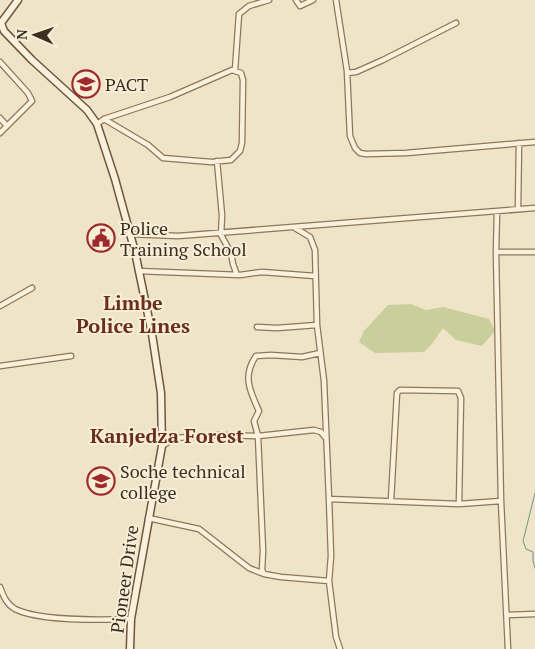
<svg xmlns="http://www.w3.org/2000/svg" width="535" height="649" font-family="'PT Serif',serif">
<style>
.green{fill:#c9cf9b}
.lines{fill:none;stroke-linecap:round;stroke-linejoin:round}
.stream{stroke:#6f938a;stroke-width:1}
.street-casing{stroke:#8d765c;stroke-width:7}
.secondary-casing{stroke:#6f573f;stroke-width:9}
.street{stroke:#faf1dc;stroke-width:4.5}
.secondary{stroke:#faf1dc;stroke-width:6}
.labels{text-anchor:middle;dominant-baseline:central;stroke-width:4;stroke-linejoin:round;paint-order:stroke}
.poi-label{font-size:18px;fill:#3d2e20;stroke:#f7eed8;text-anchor:start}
.street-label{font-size:18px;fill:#3d2e20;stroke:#f7eed8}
.quarter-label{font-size:20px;font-weight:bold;fill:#6b2e1e;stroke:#f7eed8}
</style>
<rect width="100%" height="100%" fill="#f0e4c8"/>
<path class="green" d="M411 304 426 310 443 307 489 319 495 331 482 346 456 340 443 328 431 345 424 352 375 353 359 342 364 331 388 305Z"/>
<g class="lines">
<path class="stream" d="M535 493 523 541 526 549 533 552V561L535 568"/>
<g class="street-casing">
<path id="street" d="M296 0 300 6 313 0
M336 0 347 71 350 136 355 148 360 153 366 154 406 153 535 142
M0 62 28 93 32 101 0 133
M235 70 239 14 249 6 269 0
M347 73 356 72 383 60 456 23
M0 118 7 126
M97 124 104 119 170 97 232 70 241 73 243 80 242 143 240 151 231 160 211 162 163 158 148 145 104 119
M217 161 222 215 221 235 231 253 233 264 237 275
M518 209 519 143
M295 228 310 237 315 250 317 325 324 381 329 499 459 504 501 501 496 252 497 212
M129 234 178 236 535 208
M496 252H535
M138 271 240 275 262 272 315 276
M0 306 32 288
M257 327 277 328 317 325
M320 353 302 357 271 355 256 356C242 376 250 391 259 411L254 421 258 436 263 551 262 570 264 574 281 577 329 581
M0 366 71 356
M162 446 175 438 217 435 258 436 314 430 321 432 325 437
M329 499 331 556 329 581 336 637 340 649
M391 500 397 393 400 390 458 391 461 398 459 504
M501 501 508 649
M148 518 199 529 249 568 264 574
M0 587C3 595 6 604 15 609 39 621 103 620 131 619
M507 615 535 614"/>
</g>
<g class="secondary-casing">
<path id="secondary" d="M1 23 4 31 32 60 87 110 97 124 115 179 135 252 152 334 161 393 162 446 131 619 130 649
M1 23 18 0"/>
</g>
<use href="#street" class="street"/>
<use href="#secondary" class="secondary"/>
</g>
<defs>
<g id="school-ring" transform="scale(1.4375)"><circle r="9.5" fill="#f7eed8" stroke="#9e2a2b" stroke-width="1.5"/><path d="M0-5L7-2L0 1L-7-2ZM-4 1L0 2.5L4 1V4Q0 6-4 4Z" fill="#9e2a2b"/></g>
<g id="civic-ring" transform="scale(1.4375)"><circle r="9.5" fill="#f7eed8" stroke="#9e2a2b" stroke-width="1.5"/><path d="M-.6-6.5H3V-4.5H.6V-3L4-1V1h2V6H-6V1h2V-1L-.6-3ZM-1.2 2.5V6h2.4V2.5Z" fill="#9e2a2b"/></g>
<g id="university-ring" transform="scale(1.4375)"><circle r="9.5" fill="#f7eed8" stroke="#9e2a2b" stroke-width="1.5"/><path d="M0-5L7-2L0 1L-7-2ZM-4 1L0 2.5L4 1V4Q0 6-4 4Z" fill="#9e2a2b"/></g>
</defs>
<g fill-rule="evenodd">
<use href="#school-ring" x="86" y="84"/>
<use href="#civic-ring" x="101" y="238"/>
<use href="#university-ring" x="101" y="481"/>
</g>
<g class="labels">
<g class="poi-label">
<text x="105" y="84">PACT</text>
<text x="120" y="228">Police<tspan x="120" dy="21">Training School</tspan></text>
<text x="120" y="471">Soche technical<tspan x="120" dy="21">college</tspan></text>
</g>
<g class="street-label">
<text transform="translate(124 579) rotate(-82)">Pioneer Drive</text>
</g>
<g class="quarter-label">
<text x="133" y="302">Limbe<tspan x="133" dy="23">Police Lines</tspan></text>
<text x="167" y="435">Kanjedza Forest</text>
</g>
</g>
<g transform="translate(35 35) rotate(272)" stroke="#f7eed8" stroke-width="4" paint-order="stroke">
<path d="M0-4L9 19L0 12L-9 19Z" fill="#3d2e20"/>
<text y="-8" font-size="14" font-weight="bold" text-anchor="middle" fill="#3d2e20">N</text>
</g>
</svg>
